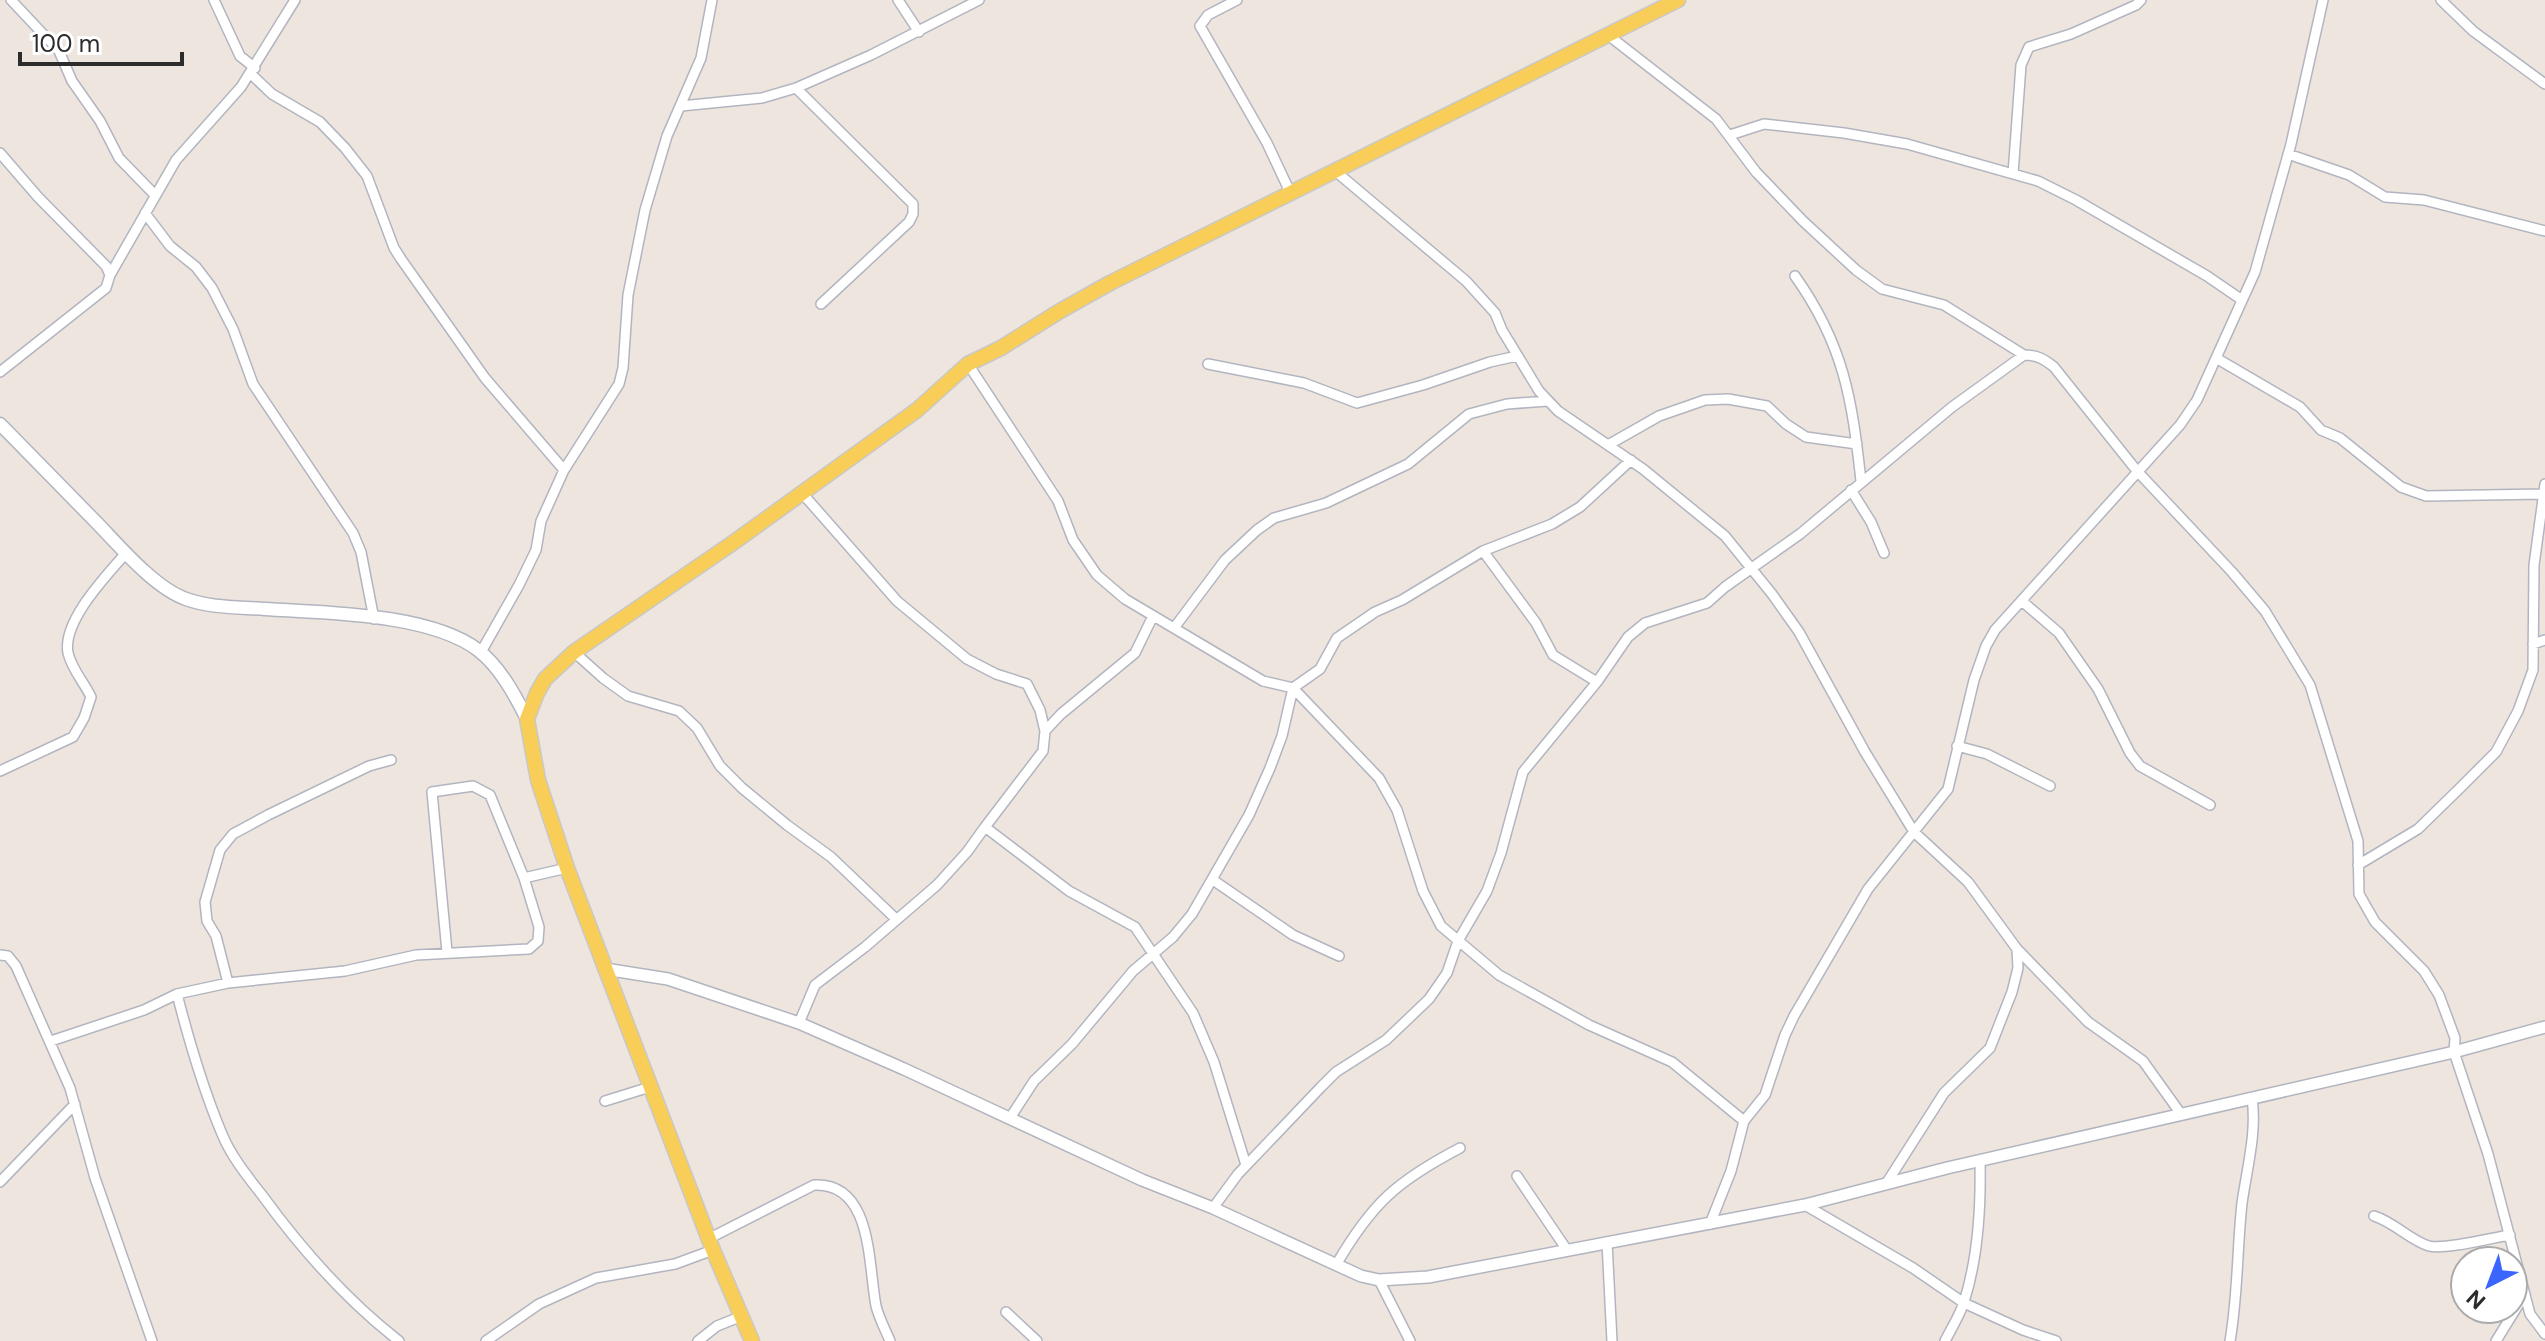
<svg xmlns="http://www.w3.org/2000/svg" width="2545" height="1341" font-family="'DM Sans',sans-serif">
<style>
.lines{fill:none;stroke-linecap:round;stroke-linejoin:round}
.minor-casing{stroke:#b2b5c0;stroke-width:12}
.tertiary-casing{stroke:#b2b5c0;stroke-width:14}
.secondary-casing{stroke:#b2b5c0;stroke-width:15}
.primary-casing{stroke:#c8c8c8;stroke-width:17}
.minor{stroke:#fff;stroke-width:9}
.tertiary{stroke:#fff;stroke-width:11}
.secondary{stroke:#fff;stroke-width:12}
.primary{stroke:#f9ce58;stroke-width:14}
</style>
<rect width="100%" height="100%" fill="#eee6de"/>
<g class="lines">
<g class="minor-casing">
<path id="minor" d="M11 0 59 51 72 81 100 121 119 158 155 195
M214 0 240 56 255 68
M898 0 919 32
M1237 0 1208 15 1200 26 1267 143 1290 192
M2441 0 2473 31 2545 84
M1608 35 1716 119 1756 172 1803 221 1856 270 1882 289 1944 305 2024 355
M251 74 272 94 320 122 345 148 367 176 394 248 401 259 485 378 564 470
M796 88 913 204V214L909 222 821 304
M681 106 762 98 796 88 871 55 979 0
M1730 135 1764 124 1844 133 1907 144 2038 181 2076 200 2207 276 2242 300
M0 153 38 197 106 266 110 275
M2288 154 2349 175 2385 197 2424 200 2545 231
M1334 170 1466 281 1495 313 1502 330 1539 391 1558 411 1643 469 1725 536 1772 594 1799 632 1865 752 1914 832 1968 882 2017 949 2018 968 2012 992 1990 1048 1944 1093 1886 1184
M2013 174 2021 65 2029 47 2071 34 2136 5 2141 0
M145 213 170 246 196 267 212 288 233 329 253 384 353 533 361 552 374 619
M1795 276C1844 345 1852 399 1861 481
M2216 358 2300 407 2321 430 2340 438 2401 487 2426 496 2543 494
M968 364 1058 501 1073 540 1097 575 1125 599 1263 681 1293 688 1379 778 1397 810 1423 891 1441 926 1499 975 1589 1025 1672 1062 1744 1121
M1208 364 1304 383 1357 403 1423 385 1490 362 1517 356
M0 372 106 288 110 275 176 160 241 87 295 0
M1608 445 1659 416 1705 400 1728 399 1767 406 1786 424 1806 437 1857 444
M1851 490 1871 522 1884 553
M802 493 897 601 967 659 996 674 1027 684 1040 710 1045 731
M1483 551 1536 623 1553 655 1597 682
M2023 602 2059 633 2098 689 2130 753 2140 766 2210 805
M1153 616 1135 653 1061 714 1045 731 1043 751 985 827 1069 891 1135 927 1193 1013 1214 1062 1246 1165
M1174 628 1225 560 1257 530 1274 518 1326 503 1408 464 1469 414 1507 404 1548 401
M2533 644 2545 640
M481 652 519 585 536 550 541 521 564 470 619 384 623 368 628 295 645 210 667 136 701 58 712 0
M574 652 603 678 628 696 679 711 697 728 720 766 742 788 787 825 831 857 896 919
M1957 746 1987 754 2050 786
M0 771 73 737 84 718 91 697C84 682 72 670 68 653 62 621 107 575 126 553
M2358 865 2418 829 2462 786 2496 752 2518 711 2533 670 2534 565 2545 484
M1213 880 1293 935 1339 956
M2017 949 2088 1022 2143 1061 2181 1114
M447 952 432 792 473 786 490 795 524 878
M0 955 8 956 16 966 70 1088 95 1178 152 1341
M228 983 216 936 207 921 205 902 220 850 233 834 268 815 369 766 391 760
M177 994 228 983 345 971 416 955 529 949 538 941 539 927 524 878 567 868
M799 1023 815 985 865 947 937 885 967 852 985 827
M51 1041 144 1010 177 994C189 1041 203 1089 222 1134 231 1156 247 1176 262 1195 302 1250 345 1299 399 1341
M605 1101 650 1087
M1010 1118 1034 1081 1072 1044 1133 971 1173 937 1192 914 1249 815 1270 768 1282 736 1293 688 1320 669 1337 638 1375 612 1402 600 1483 551 1552 524 1580 507 1631 460
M1517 1176 1567 1250
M0 1182 75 1104
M1805 1205 1913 1268 1964 1303 2023 1330 2056 1341
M1213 1208 1238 1174 1321 1087 1336 1072 1386 1040 1429 999 1447 973 1458 941 1487 891 1501 853 1523 772 1597 682 1628 637 1645 623 1707 603 1725 587 1800 534 1952 407 2024 355C2037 355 2044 359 2054 367L2137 471 2232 572 2265 611 2310 685 2358 841 2359 894 2375 922 2424 971 2439 995 2455 1038 2454 1052 2488 1154 2530 1314 2545 1334
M2374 1216C2394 1222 2411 1241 2429 1246 2445 1250 2491 1238 2510 1235
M1710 1224 1731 1171 1744 1121 1765 1095 1785 1035 1794 1016 1868 889 1948 789 1974 680 1986 646 1995 630 2180 425 2197 400 2255 272 2291 144 2323 0
M710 1238 814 1185C873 1182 868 1265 876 1306 879 1318 885 1329 890 1341
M1607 1242 1612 1341
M1336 1265C1372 1203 1397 1181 1460 1148
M1379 1280 1410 1341
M1006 1312 1037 1341
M486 1341 539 1304 596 1278 675 1264 713 1250
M698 1341 717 1326 742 1316
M1945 1341C1951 1329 1960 1315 1964 1302 1978 1258 1981 1207 1980 1161
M2230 1341C2238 1295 2237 1249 2242 1203 2247 1168 2257 1132 2252 1098
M2496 1341 2525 1294"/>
</g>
<g class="tertiary-casing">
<path id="tertiary" d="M605 969 668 979 799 1023 904 1069 1142 1180 1213 1208 1361 1276 1379 1280 1428 1277 1805 1205 1947 1168 2454 1052 2545 1027"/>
</g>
<g class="secondary-casing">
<path id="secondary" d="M0 424C33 458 66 491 98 524 121 548 155 588 186 599 211 608 239 607 265 609 325 613 429 613 478 650 500 667 515 695 527 719"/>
</g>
<g class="primary-casing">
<path id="primary" d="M752 1341 713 1250 567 868 538 780 527 719 537 693 545 679 574 652 737 540 917 410 968 364 1001 348 1060 311 1110 283 1678 0"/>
</g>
<use href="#minor" class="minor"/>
<use href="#tertiary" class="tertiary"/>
<use href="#secondary" class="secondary"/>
<use href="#primary" class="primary"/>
</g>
<g transform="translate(2489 1285) rotate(222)"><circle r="38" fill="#ffffff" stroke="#ababab" stroke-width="2"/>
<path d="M0-6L14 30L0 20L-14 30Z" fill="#3a65ff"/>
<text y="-12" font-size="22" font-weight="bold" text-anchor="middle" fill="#2c2c2c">N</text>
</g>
<path d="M20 52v12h162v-12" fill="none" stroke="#2c2c2c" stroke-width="4"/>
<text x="32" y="52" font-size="24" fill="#2c2c2c" stroke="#ffffff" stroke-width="6" paint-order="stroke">100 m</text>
</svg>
